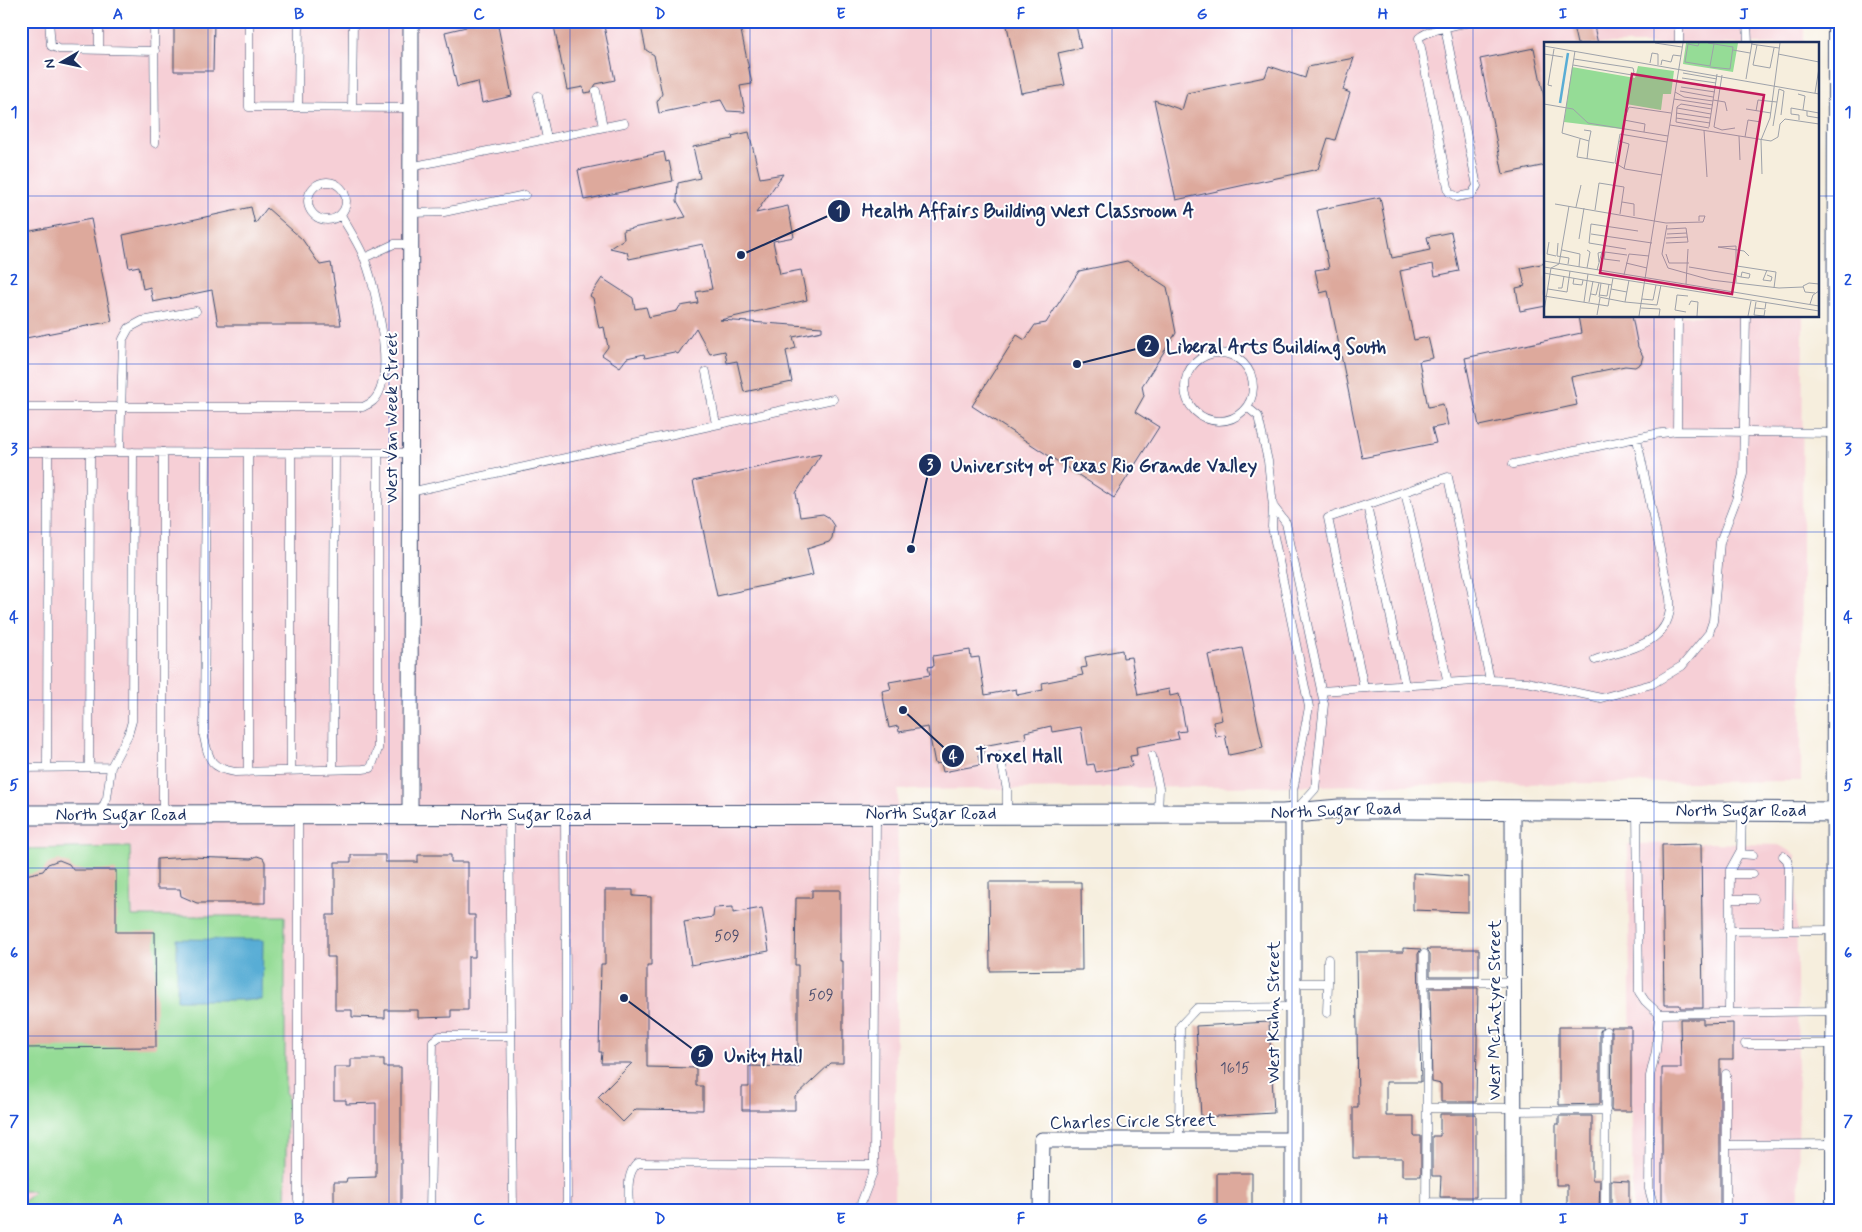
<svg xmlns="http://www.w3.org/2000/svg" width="1862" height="1232" font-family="Mynerve,sans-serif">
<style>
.built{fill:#f6cfd6}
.green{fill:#95dc96;stroke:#58867a}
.water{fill:#59add5;stroke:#3a6e9a}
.building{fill:#dda99c}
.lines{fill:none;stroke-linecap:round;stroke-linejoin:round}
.service-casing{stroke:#3c4c71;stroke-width:9}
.minor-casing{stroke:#3c4c71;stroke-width:17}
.tertiary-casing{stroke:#3c4c71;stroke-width:21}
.primary-casing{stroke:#3c4c71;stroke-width:26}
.service{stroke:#fff;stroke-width:8}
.minor{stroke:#fff;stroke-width:15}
.tertiary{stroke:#fff;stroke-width:19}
.primary{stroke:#fff;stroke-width:24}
.grid{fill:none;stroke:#1d4ed8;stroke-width:1;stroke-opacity:0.55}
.labels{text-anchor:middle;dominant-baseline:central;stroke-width:4;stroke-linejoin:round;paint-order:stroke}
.number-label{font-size:15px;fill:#4c4e6e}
.street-label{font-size:18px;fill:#1b2f5e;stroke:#fff}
.inset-river{fill:none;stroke:#59add5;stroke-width:2.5}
.inset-road{fill:none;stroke:#9ea2aa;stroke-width:1}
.view{fill:#c2185b;fill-opacity:0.15;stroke:#c2185b;stroke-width:2.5}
.inset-edge{fill:none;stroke:#1b2f5e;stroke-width:2.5}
.leader{fill:none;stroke:#1b2f5e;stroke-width:2}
.callout-dot{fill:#1b2f5e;stroke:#fff;stroke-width:2}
.mark-label{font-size:15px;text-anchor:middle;font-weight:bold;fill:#fff}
.callout-label{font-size:19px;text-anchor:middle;font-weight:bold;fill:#1b2f5e;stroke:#fff;stroke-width:4;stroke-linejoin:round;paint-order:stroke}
.neatline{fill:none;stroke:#1d4ed8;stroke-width:2}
.grid-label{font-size:16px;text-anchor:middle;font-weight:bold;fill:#1d4ed8}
</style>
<rect width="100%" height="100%" fill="#fff"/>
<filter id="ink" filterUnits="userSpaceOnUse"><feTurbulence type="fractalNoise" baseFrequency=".02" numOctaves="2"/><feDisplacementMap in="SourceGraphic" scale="10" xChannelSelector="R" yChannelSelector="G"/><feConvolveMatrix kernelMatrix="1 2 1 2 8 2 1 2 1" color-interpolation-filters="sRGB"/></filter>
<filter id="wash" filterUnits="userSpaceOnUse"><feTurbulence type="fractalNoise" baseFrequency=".0096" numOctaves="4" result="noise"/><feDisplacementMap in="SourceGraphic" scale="20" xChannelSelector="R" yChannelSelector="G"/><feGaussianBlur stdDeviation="1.12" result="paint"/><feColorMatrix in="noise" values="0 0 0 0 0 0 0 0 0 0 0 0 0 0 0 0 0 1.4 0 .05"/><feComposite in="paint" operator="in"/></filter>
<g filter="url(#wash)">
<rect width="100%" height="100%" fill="#f6eedd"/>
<path class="built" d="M21 21H1804V44H1546V316H1803L1801 781 898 790 894 1211H21Z
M1710 843 1779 845 1796 855 1799 1211H1633L1628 844Z"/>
<path class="green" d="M130 847 132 916H285V1094H287L285 1211H21V1204L35 1191H21V849Z"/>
<path class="water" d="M177 939 263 940 262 1000H177Z"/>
<g id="blocks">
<path class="building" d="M174 21H214L213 71H174Z
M465 21H497L512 96 482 103 478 82 457 87 445 32 466 27Z
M553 21H603L615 80 596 84 591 92 584 93 583 87 567 90Z
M640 21H739L752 84 740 86 745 112 727 111 721 100 659 113 657 102 662 94 654 55 646 50Z
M1006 21H1075L1081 48 1058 53 1065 85 1021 93Z
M1593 22 1598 44H1577L1573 26Z
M1534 48 1546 106V165L1503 174 1480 59Z
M1354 58 1343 90 1350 93 1335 140 1328 138 1318 169 1176 200 1154 100 1182 110 1187 93 1265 77 1269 66 1305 78 1308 67Z
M749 132 760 178 783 174 756 213 788 206 794 237 773 241 780 274 801 270 807 300 720 320 822 327V331L793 337 796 348 786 351 792 382 744 392 737 361 727 363 725 351 710 354 696 328 678 354 674 352 645 358 644 354 627 358 620 367 602 355 608 347 604 327 599 328 593 298 590 296 602 278 633 298 635 309 646 307 649 317 677 311 680 306 698 303 696 292 712 289 703 244 629 259 627 252 610 248 624 239 623 230 686 217 677 201 678 183 700 178 693 147 733 139 732 136Z
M664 152 666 162 669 161 673 181 584 200 578 170Z
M1380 197 1392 258 1430 250 1427 237 1451 232 1459 271 1435 276 1433 264 1400 271 1414 340 1428 337 1433 358 1419 361 1428 407 1443 404 1448 425 1432 428 1436 443 1362 458 1328 291 1320 293 1315 270 1329 268 1317 210Z
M251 207 255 224 267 208 302 239 320 265 331 263 341 325H218L212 290 153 302 150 287 143 289 139 266 129 268 123 235Z
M91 219 112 321 21 339V233Z
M1127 261 1167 287 1176 333 1142 386 1144 396 1135 412 1159 427 1114 498 972 406 1017 335 1025 340 1035 325 1046 323 1079 271Z
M1546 263V306L1520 311 1516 288 1525 286 1521 268Z
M1578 316H1632L1638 347 1643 356 1641 363 1635 367 1625 366 1571 377 1577 405 1479 426 1465 358 1581 333Z
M821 454 796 493 800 517 823 514 828 517 834 526 832 538 829 542 807 549 813 575 717 596 693 481Z
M1242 648 1263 748 1229 755 1225 735 1216 737 1213 722 1222 720 1208 655Z
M970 650 971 658 979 657 985 695 1016 689 1017 695 1043 690 1042 683 1083 675 1081 668 1087 667 1085 657 1122 650 1123 658 1131 657 1138 695 1169 689 1170 696 1179 694 1186 731 1177 732 1179 739 1136 747 1137 755 1130 756 1132 766 1096 772 1094 764 1087 765 1081 727 1052 732 1051 726 1025 732 1026 738 983 746 984 754 978 755 980 765 943 772 941 763 935 764 928 727 899 732 898 726 889 728 882 691 891 689 889 682 930 675 928 667 934 666 933 656Z
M1701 844 1703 1008H1680V1005H1664L1662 845Z
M351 855H385V862H418V855H451V862H468V915H475V957H468V1010H451V1017L418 1018V1010H385V1018L352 1017V1010H335V957H327V915H335V862H351Z
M257 856 263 858 265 862V903H197L181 896 180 889H157V859L189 857 251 859Z
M59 860 69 864 73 870H116V932H155L156 1047 21 1048V876L43 871 48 864Z
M1413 873 1468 877V912L1413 910Z
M989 882H1081L1082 970 990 971Z
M605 890H633V896L651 897V966H647V1067L696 1068V1086H703V1110L636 1109 623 1122 598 1097 632 1063H601L602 1052H599L601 964H605Z
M812 890H840V961H843V1063H831L795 1097V1110H742V1087H749V1066L798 1067V965H795L796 898H812Z
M733 907V913L762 908 769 951 691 965 684 922 713 917 714 908Z
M1403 948 1421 949 1418 954 1421 1082H1386V1116H1414V1136H1421V1176H1402V1158H1353V1107H1358L1356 952H1403Z
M1427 949H1479V976H1430V954Z
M1430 988H1478L1476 1102H1441V1084L1432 1082Z
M1680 1019H1703V1024L1733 1023V1059H1720V1211H1662V1068H1681Z
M1269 1022 1274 1113 1201 1117 1196 1026Z
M1559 1027H1603L1600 1031V1104L1559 1105Z
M1610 1027H1631V1111H1611L1612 1031Z
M351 1059H384V1067H401V1211H334V1182H346L347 1178 376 1177V1103L346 1104V1100H334V1067H351Z
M1440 1114H1476V1197H1440L1441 1176H1432V1136H1440Z
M1559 1116H1592V1180H1600L1599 1211H1567V1185H1556V1124H1559Z
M1217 1173H1252V1211H1217Z
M1611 1180 1629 1181V1211H1611Z
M1440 1208H1476V1211H1440Z"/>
</g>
</g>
<g filter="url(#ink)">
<use href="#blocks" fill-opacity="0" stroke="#3c4c71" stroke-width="1"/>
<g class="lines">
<g class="service-casing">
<path id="service" d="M49 21 51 46 59 49 155 51
M99 21V50
M154 21 155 143
M249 21V107L410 108
M1446 21 1445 28 1477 186 1472 194 1457 197 1449 192 1419 38C1427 29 1462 24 1475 21
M1747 21 1748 44
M1679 44V21
M596 91 603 127
M538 96 547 139
M298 107 299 21
M352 107 353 21
M410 167 624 123
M308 201a19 19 0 1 1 38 0a19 19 0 1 1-38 0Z
M411 213 444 212 525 195
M364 258 394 244H411
M1185 387a34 34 0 1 1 68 0a34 34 0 1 1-68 0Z
M706 372 716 424
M21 407H363C366 405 370 404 373 401 398 378 375 283 363 255 357 241 348 228 341 215
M1247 407 1258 416 1268 461 1273 506 1272 527 1309 707 1293 791V812
M1677 431 1678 316
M21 452 410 453
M120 452 123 339 129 328 142 321 196 311
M206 452 204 737C209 761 211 768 235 772L363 769 371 768 378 749V453
M248 453V772
M291 453V770
M1513 464 1655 434 1677 431 1835 433
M410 492 833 399
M1405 492 1448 683
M1367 505 1405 685
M1273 506 1286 523 1324 704 1315 789 1296 810
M1595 660C1630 648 1674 644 1670 598L1637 439
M1364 688 1328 518 1448 477 1490 680
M1321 691 1490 680 1527 682 1601 698 1652 684 1682 666 1709 633 1713 621 1720 542 1736 500 1743 474 1746 316
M1000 755 1007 790V814
M1152 756 1159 788 1158 814
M47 767 48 452
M89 767 90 452
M21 768 111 767
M333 769 335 453
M1637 811 1639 992 1645 1001 1659 1014 1837 1011
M100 813 107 798 111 767 128 735 132 721 133 452
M163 815V452
M298 815V1199L300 1211
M509 815 513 1211
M565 815 567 1211
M1739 854 1753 855
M1783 856 1787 860 1789 867 1788 930
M1730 874H1753
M1730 899H1754
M1729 931 1835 930
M1424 954 1425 1019 1427 1030 1426 1211
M1424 982H1513
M1293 983H1328V959
M1327 1013 1328 983
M1729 1013 1730 870 1741 850 1742 812
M1745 1044H1837
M1726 1074V1211
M1427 1108H1514
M1514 1111 1606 1110
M1179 1140 1180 1026 1197 1008 1293 1007
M1726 1145 1836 1144
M1426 1202 1514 1203
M430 1211 433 1041 440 1036H511
M629 1211C629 1195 625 1173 638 1163L874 1165
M858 1211 873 1172 874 1161 876 814
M1605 1211 1606 1031
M1655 1211 1649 1189 1650 1076 1656 1051 1659 1014"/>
</g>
<g class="minor-casing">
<path id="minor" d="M1513 809 1514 1211
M410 815 411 21
M1041 1211 1042 1140H1293
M1293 1211V813"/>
</g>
<g class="tertiary-casing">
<path id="tertiary" d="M21 815 1283 814 1339 809H1408L1841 812"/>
</g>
<g class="primary-casing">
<path id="primary" d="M1838 1211 1840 21"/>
</g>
<use href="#service" class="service"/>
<use href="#minor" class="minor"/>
<use href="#tertiary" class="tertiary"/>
<use href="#primary" class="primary"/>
</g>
</g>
<path class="grid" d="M208 21V1211M389 21V1211M570 21V1211M750 21V1211M931 21V1211M1112 21V1211M1292 21V1211M1473 21V1211M1654 21V44M21 196H1546M1818 196H1841M1654 316V1211M21 364H1841M21 532H1841M21 700H1841M21 868H1841M21 1036H1841"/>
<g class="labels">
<g class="number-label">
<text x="727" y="937">509</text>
<text x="821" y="996">509</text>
<text x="1235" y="1069">1615</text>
</g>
<g class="street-label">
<text transform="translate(392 418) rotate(-90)">West Van Week Street</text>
<text transform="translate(1336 811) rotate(-2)">North Sugar Road</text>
<text x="1741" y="811">North Sugar Road</text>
<text x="931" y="814">North Sugar Road</text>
<text x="121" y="815">North Sugar Road</text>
<text x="526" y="815">North Sugar Road</text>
<text transform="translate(1495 1010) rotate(-90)">West McIntyre Street</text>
<text transform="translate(1274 1012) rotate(-90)">West Kuhn Street</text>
<text transform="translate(1133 1122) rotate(-1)">Charles Circle Street</text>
</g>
</g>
<g transform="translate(1544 42)">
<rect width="275" height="275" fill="#f6eedd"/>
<path d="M142 1H194L189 30 139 22ZM94 24 130 29 127 52H119L117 68 82 62 78 87 20 80 28 25 91 36Z" fill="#95dc96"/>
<path class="inset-river" d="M16 61 24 11"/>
<path class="inset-road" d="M111 1 138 5M155 1 154 4 144 2 141 20 166 24 170 2M164 1 189 5 186 27 166 25M207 2 235 6M213 3 209 23 226 26 230 6M0 4 275 52M189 8 206 11M31 9 18 91 45 99 43 117M0 12 19 15M234 12 275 20M106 21 108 11 114 12V23M29 23 88 33 90 30 89 26 30 17M117 23 118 18 127 20 129 13 137 14M139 31 173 37M178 33 170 85 178 88 191 86M138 36 172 41M202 37 208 1M138 40 171 46M8 44 4 43 10 7M137 45 171 50M136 49 169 55M131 50 140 55 169 59M271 51 275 26M254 52 261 54 259 68M130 57 169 63M169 58 181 60 183 69M0 62 29 67 44 81 124 94M133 66 167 72M202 67 227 71M212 69 214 58 233 60 235 47 240 49 237 73M263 69V74L275 76M132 71 166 76M132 76 166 81M80 78 85 65 127 71M255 78V73L247 72V66L275 71M126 83 227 99 234 95 236 82 241 77 275 82M229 84 233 60M165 85 173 32M165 86 132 80 133 65 137 62 168 67M78 87 80 78 101 82 100 90M40 88 47 89 45 99M160 88 163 135M195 94 196 118M201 95 204 78 217 80M36 97 33 115 70 121M75 99 85 102 80 127M218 132 217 98 226 76 236 1M118 133 81 127 71 121 76 92 123 100M78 160 90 162V174M11 162 122 181 159 180 161 174H155V179M32 165 37 143M51 168 55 141 80 145 76 172M123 183 118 212 124 226 167 238 235 246 259 245M47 192 108 201M123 192 143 191M122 196 143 195M35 197 40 166M5 200 3 212 12 214M14 201 13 214 25 216 24 222M122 201 144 200 142 186 123 187M82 207 45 201 47 182 94 189M192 207V204L174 205 200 209 205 214M18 208 36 212 35 225M43 208 46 210 43 226M122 212 125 221H145M0 219 275 264M76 219 60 217 61 210 83 213M82 221 103 226M193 224 232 230 230 246M0 225 275 269M145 225 193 233M53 228 58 210 54 211 55 220M0 231 68 243M80 233 85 212 105 214M223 233 228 235 227 239 219 238 223 228M193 234 197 235 204 236H205L206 232 198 230 197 235M30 236 29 242 38 243 39 238M192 240V207M57 241 55 255 81 260 85 238M142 242 144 207M14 246H18L20 234M4 247 23 250 26 229M67 247 83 250M271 251 261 250 259 244 265 241 275 242M47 252 52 253 55 241M55 253 63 254 65 242M0 254 64 264 69 236M98 257 109 258 112 243M40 260 44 232M45 260 49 239M81 260 113 263 117 243M212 260 211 266 221 267 222 260M266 262 269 253 275 249M145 263 147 259 154 260 153 274M97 266 116 267 115 274M211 266 210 273 220 274 221 268M0 269 7 226 15 222 25 164M142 270 131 268 132 261 133 253 144 254M53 273 56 256M95 274 139 1M204 274 207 259"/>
<path class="view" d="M88 32 220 53 188 252 56 231Z"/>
<rect width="275" height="275" class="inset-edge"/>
</g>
<path class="leader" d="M741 255L839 211M1077 364L1148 346M911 549L930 465M903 710L953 756M624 998L702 1056"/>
<g class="callout-dot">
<circle cx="741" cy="255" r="5"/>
<circle cx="1077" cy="364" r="5"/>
<circle cx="911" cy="549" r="5"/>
<circle cx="903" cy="710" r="5"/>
<circle cx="624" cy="998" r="5"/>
<circle cx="839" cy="211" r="12"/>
<circle cx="1148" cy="346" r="12"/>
<circle cx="930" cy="465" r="12"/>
<circle cx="953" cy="756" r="12"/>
<circle cx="702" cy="1056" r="12"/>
</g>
<g class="mark-label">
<text x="839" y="216">1</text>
<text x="1148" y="351">2</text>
<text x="930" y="470">3</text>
<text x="953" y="761">4</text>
<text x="702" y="1061">5</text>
</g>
<g class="callout-label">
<text x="1028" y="217">Health Affairs Building West Classroom A</text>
<text x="1276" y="353">Liberal Arts Building South</text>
<text x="1104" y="472">University of Texas Rio Grande Valley</text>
<text x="1019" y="762">Troxel Hall</text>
<text x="763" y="1062">Unity Hall</text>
</g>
<rect width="1862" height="1232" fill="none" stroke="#fff" stroke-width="55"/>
<g transform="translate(62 62) rotate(261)" stroke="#ffffff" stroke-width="4" paint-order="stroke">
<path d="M0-4L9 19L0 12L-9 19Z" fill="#1b2f5e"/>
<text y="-8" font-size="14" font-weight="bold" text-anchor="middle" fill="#1b2f5e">N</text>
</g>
<rect x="28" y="28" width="1806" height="1176" class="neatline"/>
<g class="grid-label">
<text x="118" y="19">A</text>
<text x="299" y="19">B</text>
<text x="479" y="19">C</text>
<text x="660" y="19">D</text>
<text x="841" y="19">E</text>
<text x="1021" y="19">F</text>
<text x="1202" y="19">G</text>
<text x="1383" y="19">H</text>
<text x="1563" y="19">I</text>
<text x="1744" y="19">J</text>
<text x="14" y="117">1</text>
<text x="1848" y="117">1</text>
<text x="14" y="285">2</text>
<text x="1848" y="285">2</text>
<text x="14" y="454">3</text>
<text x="1848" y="454">3</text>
<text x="14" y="622">4</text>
<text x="1848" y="622">4</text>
<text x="14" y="790">5</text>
<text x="1848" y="790">5</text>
<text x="14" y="958">6</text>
<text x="1848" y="958">6</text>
<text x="14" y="1126">7</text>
<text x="1848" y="1126">7</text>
<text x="118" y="1224">A</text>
<text x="299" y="1224">B</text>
<text x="479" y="1224">C</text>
<text x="660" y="1224">D</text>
<text x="841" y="1224">E</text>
<text x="1021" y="1224">F</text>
<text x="1202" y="1224">G</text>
<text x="1383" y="1224">H</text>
<text x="1563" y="1224">I</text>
<text x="1744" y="1224">J</text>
</g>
</svg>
